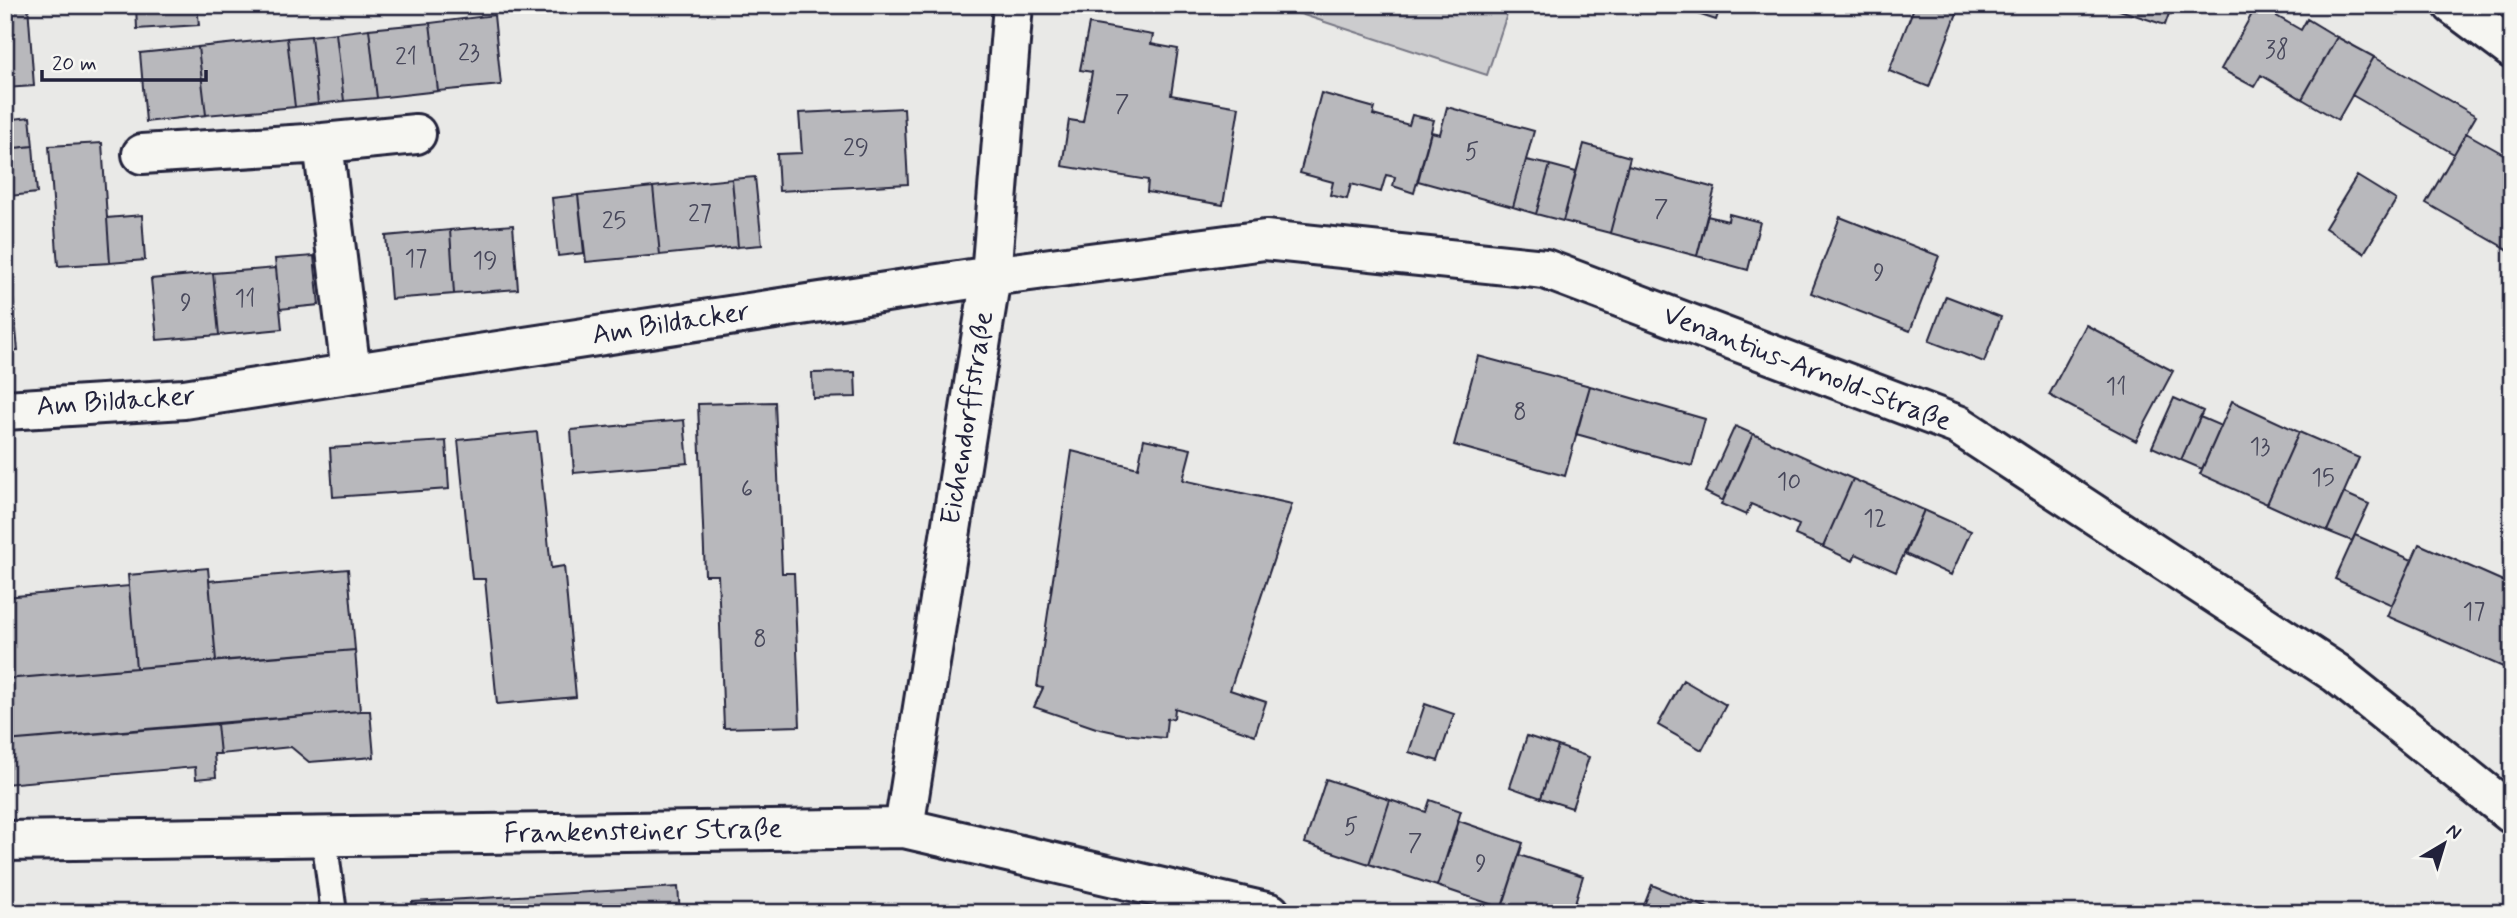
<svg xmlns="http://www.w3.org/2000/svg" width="2517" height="918" font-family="Mynerve,sans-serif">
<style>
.green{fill:#ccccce;stroke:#777784;stroke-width:2}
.building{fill:#b8b8bc;stroke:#22223b;stroke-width:2}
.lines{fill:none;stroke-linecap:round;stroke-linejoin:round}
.service-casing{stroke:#22223b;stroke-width:30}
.minor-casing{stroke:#22223b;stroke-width:44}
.service{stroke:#f6f6f2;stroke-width:24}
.minor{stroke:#f6f6f2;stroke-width:38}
.labels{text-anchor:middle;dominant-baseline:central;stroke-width:5;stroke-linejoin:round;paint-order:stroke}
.number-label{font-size:24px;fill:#48485b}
.street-label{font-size:28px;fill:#22223b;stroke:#f6f6f2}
</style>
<rect width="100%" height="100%" fill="#e9e9e7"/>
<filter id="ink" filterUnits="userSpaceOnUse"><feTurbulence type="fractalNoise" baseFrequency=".0143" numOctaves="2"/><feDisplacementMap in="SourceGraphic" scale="14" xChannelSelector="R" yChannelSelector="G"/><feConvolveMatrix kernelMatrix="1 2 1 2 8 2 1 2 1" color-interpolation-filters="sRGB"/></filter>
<g filter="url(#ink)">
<path class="green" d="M1273 5H1510L1487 75Z"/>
<path class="building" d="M5 5H28L34 86 5 88Z
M136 5H197L199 25 137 29Z
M1670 5H1721L1716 20Z
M1915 5H1960L1929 87 1889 71Z
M2104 5H2172L2165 25Z
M2257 5 2301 30 2307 19 2337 37 2302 99 2261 75 2254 87 2221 69Z
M494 15 501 85 438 91 430 23Z
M430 23 438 91 377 98 369 29Z
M1089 24 1153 35 1151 44 1178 49 1171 95 1239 107 1223 205 1147 192 1148 180 1062 166 1069 120 1083 122 1092 72 1080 70Z
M369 29 377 98 344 101 336 33Z
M336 33 344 101 318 104 311 36Z
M311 36 318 104 295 107 287 38Z
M2337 37 2374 57 2338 120 2302 99Z
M287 38 295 107 206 115 198 47Z
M198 47 206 115 146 122 140 53Z
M2374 57 2476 116 2454 154 2352 95Z
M1321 93 1375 108 1373 115 1409 125 1412 115 1434 120 1414 193 1393 186 1395 177 1386 175 1381 192 1351 184 1347 199 1330 195 1333 182 1300 173Z
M1447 107 1534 131 1513 207 1418 181 1431 132 1440 134Z
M904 108 908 184 779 191 777 154 802 153 799 113Z
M30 117 33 146 5 149V120Z
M2466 133 2512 159V252L2426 203Z
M102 143 110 263 58 266 49 146Z
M1584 144 1630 157 1610 233 1563 221Z
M33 146 37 193 10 196 6 149Z
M6 149 10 196H5V149Z
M1526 160 1550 165 1536 214 1513 207Z
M1550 165 1576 172 1563 221 1536 214Z
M1628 165 1715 188 1697 256 1610 233Z
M2357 176 2396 200 2364 253 2325 228Z
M755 177 762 245 738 247 732 179Z
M732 179 738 247 660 255 653 187Z
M653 187 660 255 586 262 578 195Z
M578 195 584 253 558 256 552 198Z
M1729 214 1760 222 1748 270 1697 256 1707 216 1728 221Z
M142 215 145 260 110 263 107 218Z
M1840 217 1939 256 1910 331 1811 293Z
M513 225 518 289 454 294 450 230Z
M450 230 454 294 391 299 386 236Z
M5 246H8L18 350 5 351Z
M314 256 319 305 280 309 275 259Z
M276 268 282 329 219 335 213 273Z
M213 273 219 335 157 340 151 279Z
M1946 296 2001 317 1984 362 1929 341Z
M2086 325 2173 371 2136 441 2049 395Z
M1478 356 1590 386 1565 476 1454 445Z
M855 372 856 397 813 398 812 373Z
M1590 386 1705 419 1692 466 1576 434Z
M2174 398 2203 411 2181 460 2152 447Z
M2232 401 2299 432 2267 504 2200 474Z
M775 402 782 573H794L800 726 724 728 718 575H705L698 404Z
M2200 417 2221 426 2202 469 2181 460Z
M684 420 688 463 574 473 571 430Z
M1735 426 1753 434 1723 501 1705 492Z
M537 432 551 568 564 566 576 697 497 704 485 579H472L458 440Z
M2299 432 2359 458 2327 531 2267 504Z
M1753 434 1853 479 1823 547 1795 535 1799 525 1751 504 1746 515 1721 504Z
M1144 439 1191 449 1183 480 1292 504 1230 690 1266 702 1255 735 1175 708 1174 718 1167 719 1165 738 1123 734 1096 728 1034 707 1043 688 1037 687 1072 451 1138 468Z
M446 441 449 489 333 497 330 448Z
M1853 479 1924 510 1896 572 1856 554 1853 561 1823 547Z
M2344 493 2369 504 2352 541 2327 531Z
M1924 510 1971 531 1951 575 1905 554Z
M2355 535 2412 560 2392 605 2335 579Z
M2419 544 2512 585V671L2387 616Z
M208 568 216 661 136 668 128 575Z
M348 569 355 650 216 661 209 581Z
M129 586 136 668 5 679V597Z
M355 650 360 711 5 741V679Z
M1683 680 1726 705 1702 750 1658 725Z
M1425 704 1454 714 1438 761 1409 752Z
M360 711H370L374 757 309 762 291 747 220 754 217 724Z
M217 724 220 754H214L216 777 196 779 195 767 5 784V741Z
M1527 736 1558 746 1541 798 1510 787Z
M1558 746 1589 757 1572 808 1541 798Z
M1326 779 1390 800 1369 864 1305 843Z
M1390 800 1426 812 1430 800 1461 811 1437 886 1369 864Z
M1459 821 1523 843 1502 908 1437 886Z
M1519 855 1583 876 1572 913H1500Z
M1652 885 1720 913H1641Z
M678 887 680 913H413L412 902Z"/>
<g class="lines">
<g class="service-casing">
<path id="service" d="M324 837 334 913"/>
</g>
<g class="minor-casing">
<path id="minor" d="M2453 5 2512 49
M323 143 351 373
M142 154 323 143 416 134
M5 410 184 399 991 276 1265 240 1545 269 1958 425 2336 673 2512 814
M904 828 991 276 1013 5
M5 841 904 828 1270 913"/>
</g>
<use href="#service" class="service"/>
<use href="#minor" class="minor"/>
</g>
</g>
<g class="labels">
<g class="number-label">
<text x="2277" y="50">38</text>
<text x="469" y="53">23</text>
<text x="406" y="57">21</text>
<text x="1122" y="104">7</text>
<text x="856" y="148">29</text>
<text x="1472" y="152">5</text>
<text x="1661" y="209">7</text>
<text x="700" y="214">27</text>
<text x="614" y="221">25</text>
<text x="416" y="259">17</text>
<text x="485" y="261">19</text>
<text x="1879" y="273">9</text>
<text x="245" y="299">11</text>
<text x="186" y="303">9</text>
<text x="2116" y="387">11</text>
<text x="1520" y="412">8</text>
<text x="2260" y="447">13</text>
<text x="2323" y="478">15</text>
<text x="1789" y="482">10</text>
<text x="747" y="489">6</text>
<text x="1875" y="519">12</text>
<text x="2474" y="612">17</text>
<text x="760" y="639">8</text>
<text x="1351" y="827">5</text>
<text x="1415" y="843">7</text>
<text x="1481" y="864">9</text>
</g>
<g class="street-label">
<text transform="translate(671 324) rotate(-9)">Am Bildacker</text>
<text transform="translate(1807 369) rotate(21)">Venantius-Arnold-Straße</text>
<text transform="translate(116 402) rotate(-4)">Am Bildacker</text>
<text transform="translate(968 418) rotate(-81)">Eichendorffstraße</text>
<text transform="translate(643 832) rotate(-1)">Frankensteiner Straße</text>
</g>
</g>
<rect width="2517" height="918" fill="none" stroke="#f6f6f2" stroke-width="28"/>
<rect x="14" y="14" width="2489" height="890" fill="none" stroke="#22223b" stroke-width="2.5" filter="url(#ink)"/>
<g transform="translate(2444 844) rotate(38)" stroke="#f6f6f2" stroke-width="5" paint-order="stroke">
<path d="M0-5L12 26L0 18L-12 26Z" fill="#22223b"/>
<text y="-10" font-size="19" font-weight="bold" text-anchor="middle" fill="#22223b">N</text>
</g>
<path d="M42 70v10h164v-10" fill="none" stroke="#22223b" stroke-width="3.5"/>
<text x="52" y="70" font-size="21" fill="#22223b" stroke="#f6f6f2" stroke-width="5" paint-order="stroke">20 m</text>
</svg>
